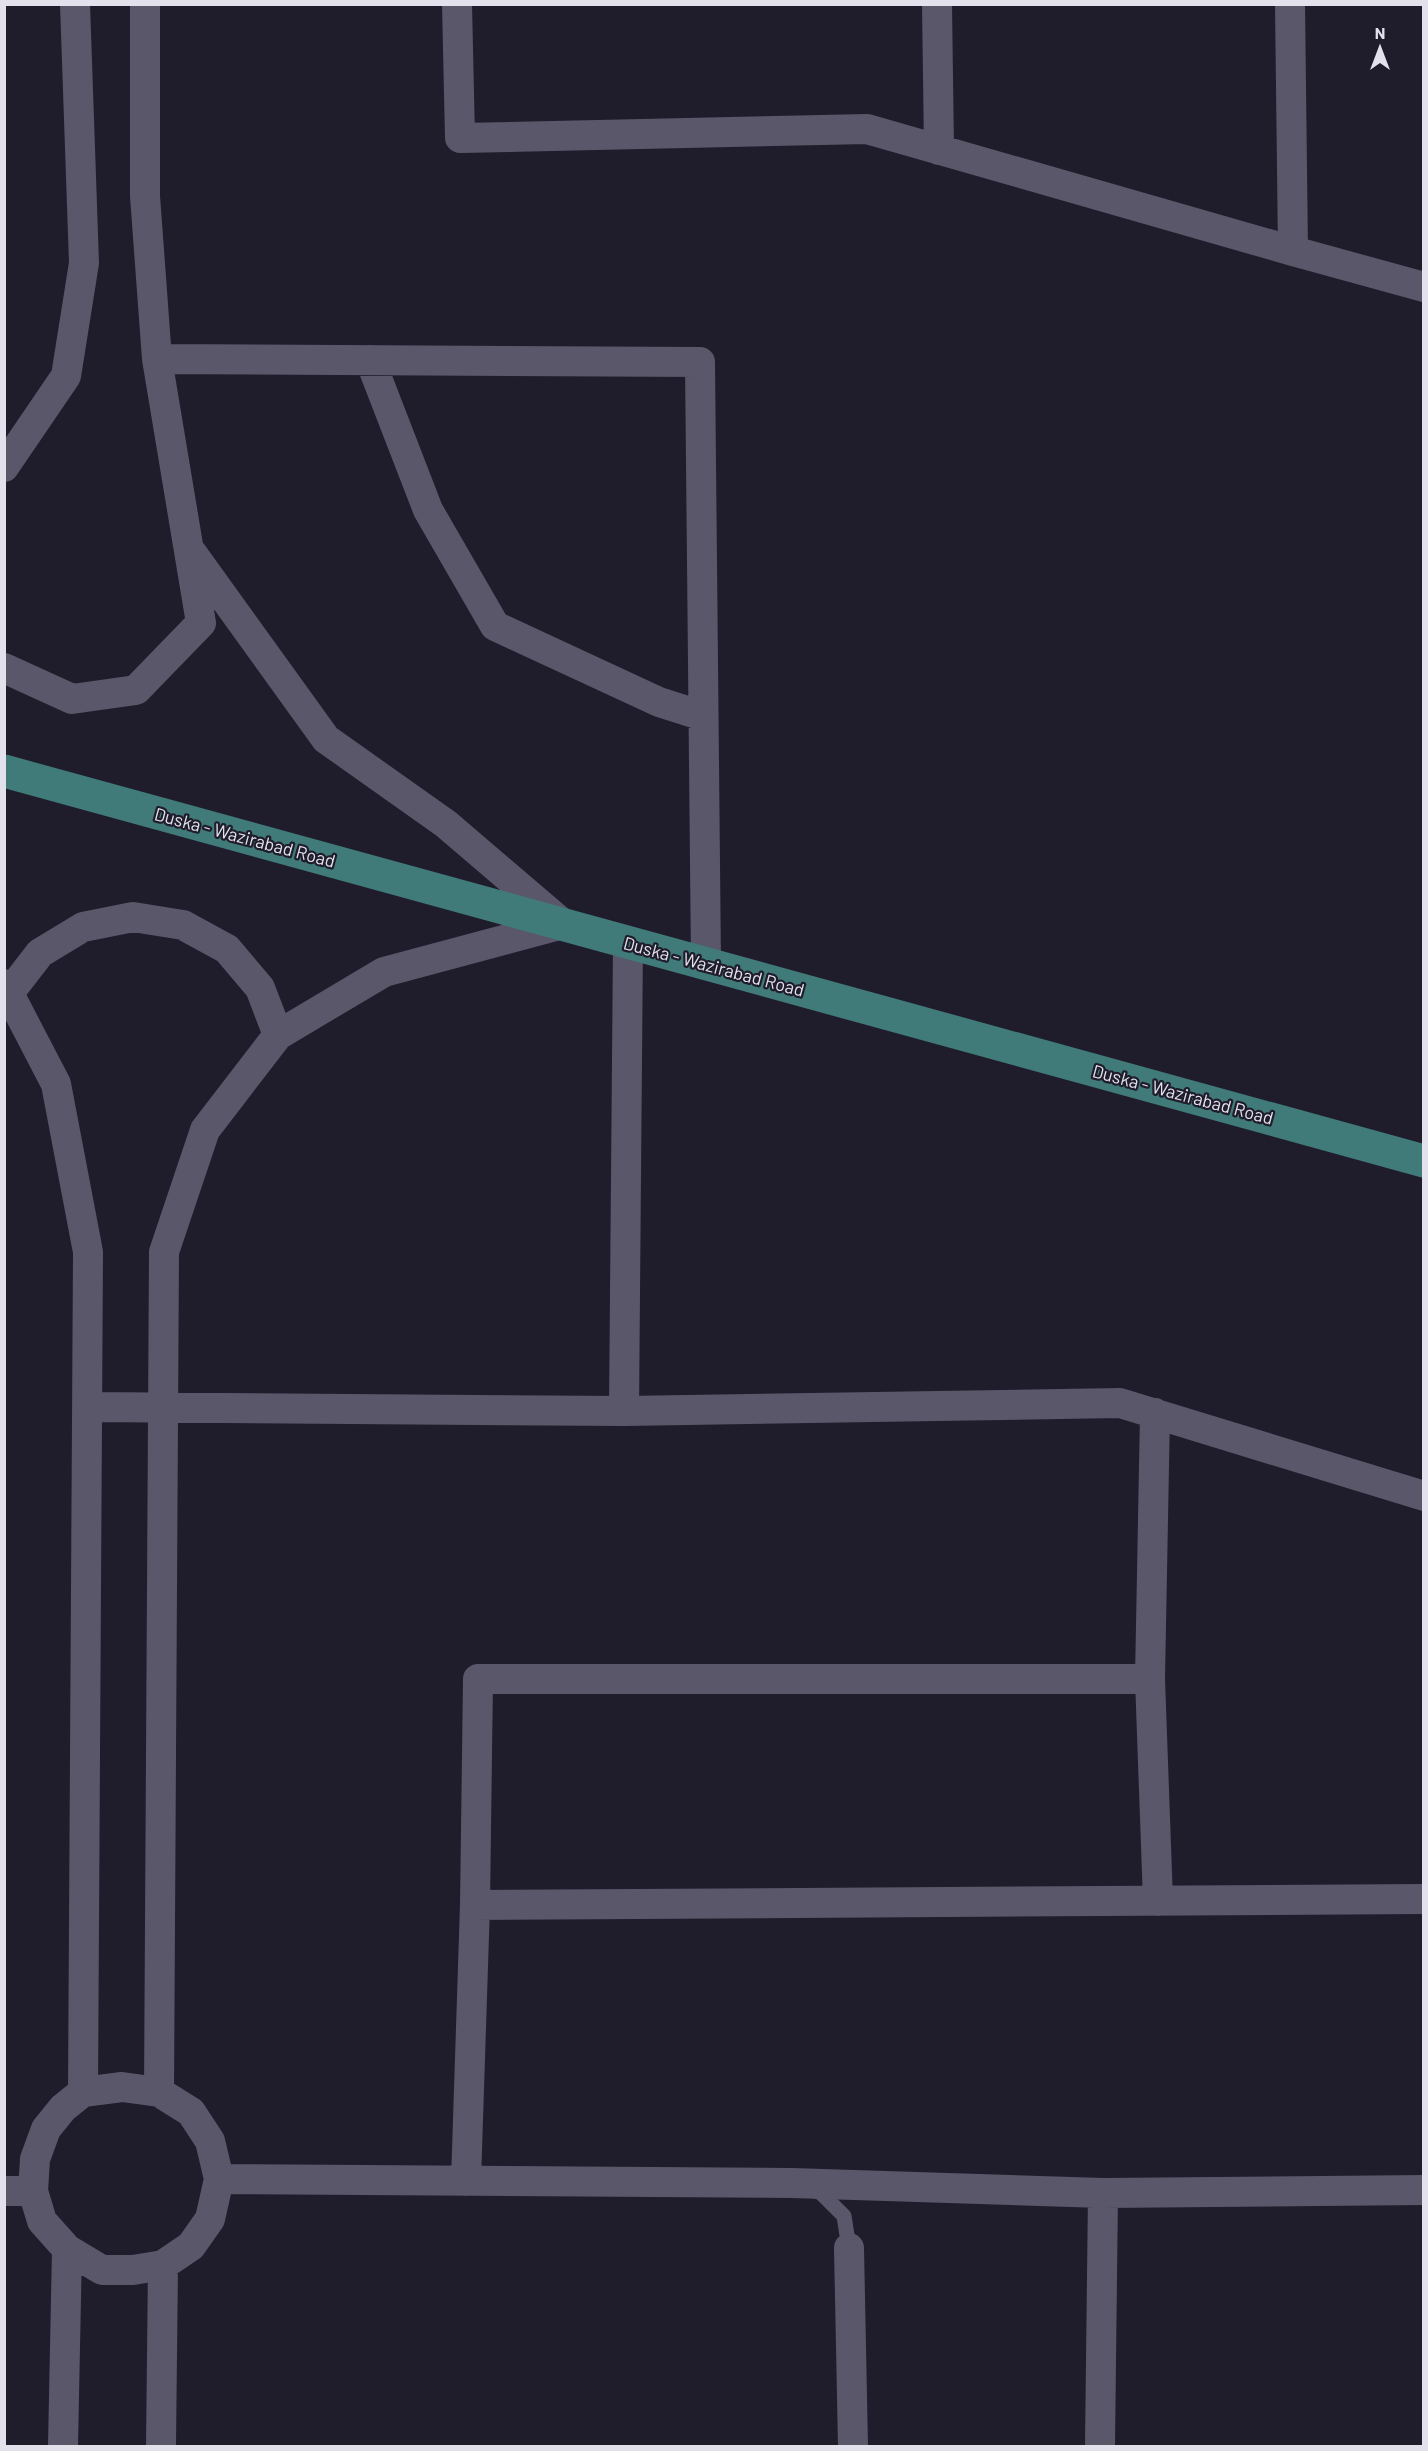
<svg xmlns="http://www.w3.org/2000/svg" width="1428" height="2451" font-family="Barlow,sans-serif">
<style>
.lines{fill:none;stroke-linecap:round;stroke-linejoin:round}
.lane{stroke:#595769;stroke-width:15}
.street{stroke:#595769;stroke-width:30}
.primary{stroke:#407b79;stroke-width:33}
.labels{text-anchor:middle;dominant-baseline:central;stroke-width:4.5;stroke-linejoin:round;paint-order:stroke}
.street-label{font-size:18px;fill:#e2e1ec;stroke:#1f1d2c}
</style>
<rect width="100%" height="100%" fill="#1f1d2c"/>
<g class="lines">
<path class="lane" d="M812 2190 821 2193 844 2216 849 2248"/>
<path class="street" d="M457 4 460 138 867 129 1293 251 1290 4
M937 4 939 150
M1293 251 1424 287
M157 359 700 362 706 963
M370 360 428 510 495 626 659 702 703 716
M4 467 66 376 84 263 75 4
M192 553 326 739 446 824 563 924
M4 668 72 699 136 690 201 623 157 359 145 196V4
M4 984 56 1084 88 1252 83 2092
M9 993 40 953 83 927 133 917 183 925 227 949 260 988 278 1035
M88 1407 624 1411 628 942
M624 1411 1120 1403 1424 1496
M1150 1679 1158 1901
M475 1905 478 1679H1150L1155 1413
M122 2087 159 2092 191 2112 210 2141 219 2179 210 2219 191 2246 163 2265 133 2270H102L67 2249 42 2221 33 2191 35 2159 46 2129 63 2108 83 2092Z
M159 2092 164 1252 205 1130 278 1035 384 972 563 924
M219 2179 792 2183 1103 2193 1100 2446
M466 2181 475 1905 1424 1899
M4 2191H33
M1103 2193 1424 2190
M849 2248 853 2446
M63 2446 67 2249
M161 2446 163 2265"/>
<path class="primary" d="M4 771 1424 1161"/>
</g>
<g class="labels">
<g class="street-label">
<text transform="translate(245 837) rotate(15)">Duska - Wazirabad Road</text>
<text transform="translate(714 966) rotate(15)">Duska - Wazirabad Road</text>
<text transform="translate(1183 1094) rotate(15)">Duska - Wazirabad Road</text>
</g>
</g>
<rect width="1428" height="2451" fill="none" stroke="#e2e1ec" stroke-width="12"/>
<g transform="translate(1380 48)" stroke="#1f1d2c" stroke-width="4.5" paint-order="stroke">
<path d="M0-4.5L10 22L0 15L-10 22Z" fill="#e2e1ec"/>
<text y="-9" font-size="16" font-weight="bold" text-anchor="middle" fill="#e2e1ec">N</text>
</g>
</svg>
